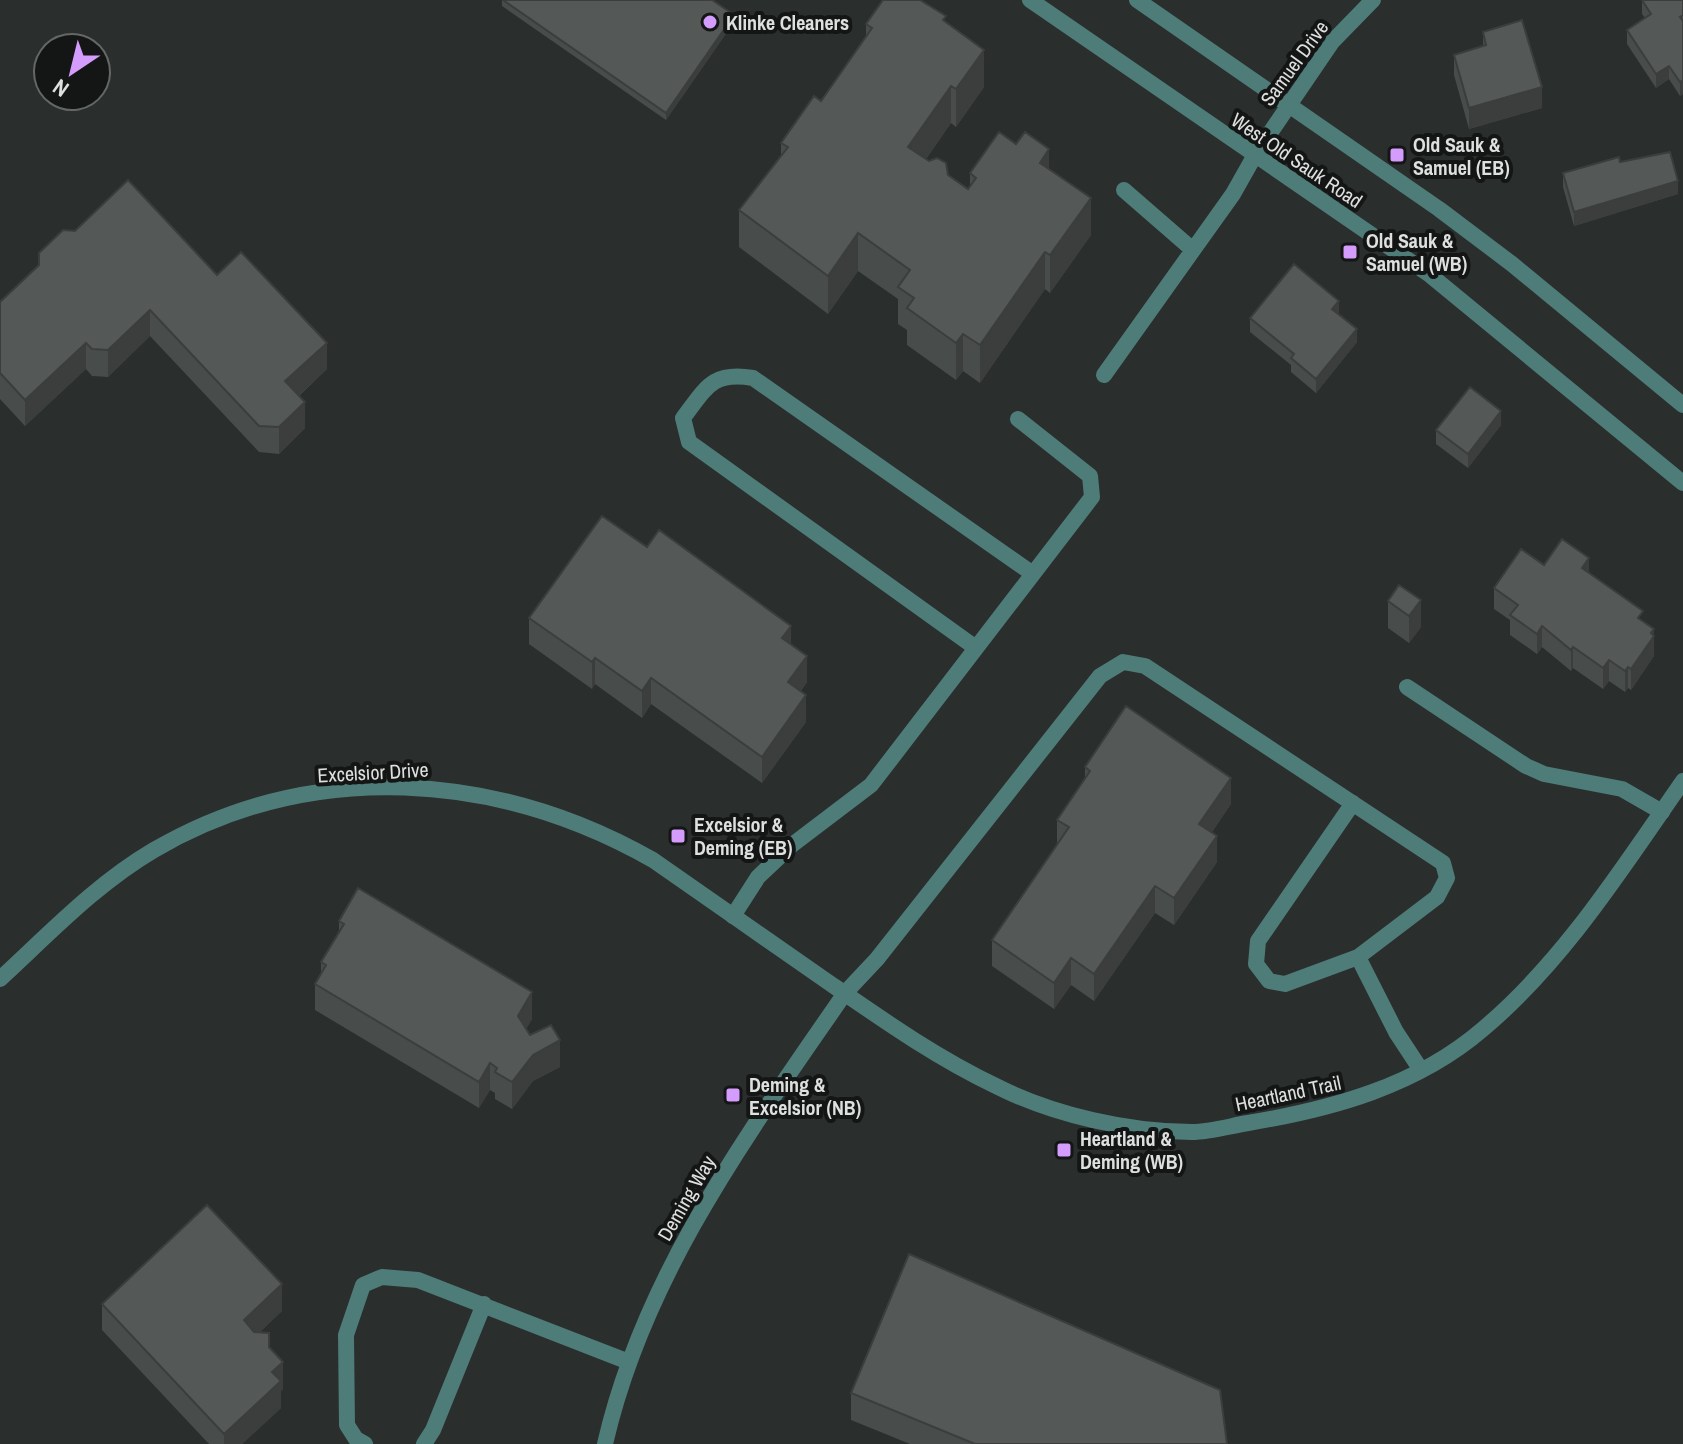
<svg xmlns="http://www.w3.org/2000/svg" width="1683" height="1444" font-family="'Archivo Narrow',sans-serif">
<style>
.lines{fill:none;stroke-linecap:round;stroke-linejoin:round}
.service{stroke:#4e7c78;stroke-width:16}
.minor{stroke:#4e7c78;stroke-width:16}
.tertiary{stroke:#4e7c78;stroke-width:16}
.wall{fill:#484c4b}
.shaded-wall{fill:#3b3e3d}
.building{fill:#545857;stroke:#3b3e3d;stroke-width:2}
.poi-dot{fill:#d49cfc;stroke:#141615;stroke-width:3}
.labels{text-anchor:middle;dominant-baseline:central;stroke-width:8;stroke-linejoin:round;paint-order:stroke}
.poi-label{font-size:20px;font-weight:bold;fill:#dde0df;stroke:#141615;text-anchor:start}
.street-label{font-size:20px;fill:#dde0df;stroke:#141615}
</style>
<rect width="100%" height="100%" fill="#2a2e2d"/>
<g class="lines">
<path class="service" d="M1124 190 1193 250
M1104 375 1233 194 1255 155
M976 648 689 442 683 418C706 388 712 371 753 378L1033 574
M1407 687 1526 766 1544 774 1622 789 1662 812
M1353 803 1258 941 1256 964 1269 981 1285 984 1358 957
M733 916 758 877 792 845 871 785 1092 497 1090 476 1018 419
M845 993 877 959 1100 676 1123 662 1145 666 1443 863 1447 878 1437 897 1358 957 1396 1032 1421 1070
M365 1444 356 1439 347 1425 346 1335 363 1285 382 1277 418 1280 629 1362
M424 1444 433 1430 484 1304"/>
<path class="minor" d="M1255 155 1332 42 1373 0"/>
<path class="tertiary" d="M1030 0 1430 275 1683 483
M1137 0 1439 209 1512 264 1683 405
M0 979C49 934 96 884 154 850 312 758 498 772 653 860 711 901 770 941 828 982 883 1020 937 1058 998 1087 1054 1115 1129 1132 1192 1132 1210 1132 1230 1126 1248 1123 1332 1109 1417 1086 1483 1029 1564 961 1623 867 1683 781
M605 1444C644 1274 748 1134 845 993"/>
</g>
<path class="wall" d="M502 0H712L734 22 666 120 502 6Z
M1642 0H1683V94L1680 96 1669 79 1656 88 1627 44V30L1645 18 1642 14Z
M946 22 984 87 956 127 951 123 926 159 968 189 970 186V173L1049 169 1091 235 1050 293 1045 289 980 383 963 371 956 380 907 345V330L898 324V299L858 271 828 314 739 247V210L781 155V143L821 101 866 36V24Z
M1483 32 1542 108 1469 129 1454 75V55L1483 46Z
M1620 162 1678 194 1574 226 1563 187V173Z
M217 275 327 369 299 396 305 428 279 454 259 452 150 336 108 377 92 376 86 369 25 426 0 399V302Z
M1339 314 1357 342 1316 393 1291 372V365L1250 332V318Z
M1501 425 1468 468 1436 444V430Z
M647 547 791 644 807 682 801 691 806 722 762 783 651 704 642 718 595 684 592 689 529 644V618Z
M1544 565 1589 574 1643 622 1654 629V656L1631 690 1628 688 1625 692 1609 681 1603 689 1573 668 1571 671 1542 647 1537 654 1510 635V620L1494 609V588Z
M1399 585 1421 627 1409 643 1388 628V601Z
M1085 767 1231 804 1212 832 1217 862 1174 925 1155 913 1094 1001 1071 985 1054 1009 992 966V940L1057 845V820L1085 778Z
M339 921 532 1019 526 1029 530 1035 560 1067 533 1081 512 1109 495 1099V1093L490 1090 479 1108 315 1010V984L321 974V962L339 931Z
M102 1304 282 1311 260 1332 269 1347 283 1389 281 1391V1408L242 1444H209L102 1330Z
M851 1393 1227 1444H910L851 1420Z"/>
<path class="shaded-wall" d="M734 15V22L666 120V113Z
M984 50V87L956 127V89Z
M1669 66V79L1656 88V74Z
M1683 80V94L1680 96V82Z
M951 86V123L908 184V147Z
M1542 87V108L1469 129V108Z
M1049 149V187L1040 163Z
M1678 181V194L1574 226V212Z
M1091 198V235L1050 293V255Z
M858 233V271L828 314V276Z
M1045 252V289L980 383V345Z
M1339 301V315L1332 309Z
M150 310V336L108 377V350Z
M1357 329V342L1316 393V379Z
M963 334V371L956 380V343Z
M86 343V369L25 426V400Z
M327 343V369L285 408V381Z
M305 402V428L279 454V427Z
M1501 411V425L1468 468V454Z
M1589 558V578L1582 568Z
M1421 600V627L1409 643V616Z
M791 626V652L782 638Z
M1542 626V647L1537 654V634Z
M1654 629V656L1631 690V669Z
M1573 647V668L1571 671V650Z
M807 656V682L788 709V682Z
M595 658V684L592 689V662Z
M1609 660V681L1603 689V668Z
M1628 667V688L1625 692V671Z
M651 678V704L642 718V691Z
M806 695V722L762 783V757Z
M1231 778V804L1199 850V824Z
M1217 836V862L1174 925V898Z
M1155 886V913L1094 1001V974Z
M1071 958V985L1054 1009V983Z
M532 992V1019L518 1042V1016Z
M560 1040V1067L533 1081 512 1109V1082L533 1055Z
M490 1063V1090L479 1108V1082Z
M282 1284V1311L244 1347V1320Z
M283 1362V1389L281 1391V1408L242 1444H224V1434L272 1372Z"/>
<path class="building" d="M503 0H712L734 15 666 113Z
M883 0H920L946 16 943 20 984 50 956 89 951 86 908 147 929 161 937 158 946 163 948 175 968 189 976 178 970 173 999 132 1016 144 1025 132 1049 149 1040 163 1091 198 1050 255 1045 252 980 345 963 334 956 343 907 308 914 298 898 287 910 270 858 233 828 276 739 210 788 147 781 143 814 96 821 101 872 28 866 24Z
M1642 0H1683V15L1680 17 1683 21V80L1680 82 1669 66 1656 74 1627 30 1651 14Z
M1522 20 1542 87 1469 108 1454 55 1486 45 1483 32Z
M1670 152 1678 181 1574 212 1563 173 1619 157 1620 162Z
M128 180 217 275 241 252 327 343 285 381 305 402 279 427 259 426 150 310 108 350 92 349 86 343 25 400 0 373V302L39 265V253L63 230 75 231Z
M1294 264 1339 301 1332 309 1357 329 1316 379 1291 358 1294 354 1250 318Z
M1470 387 1501 411 1468 454 1436 430Z
M602 516 647 547 659 530 791 626 782 638 807 656 788 682 806 695 762 757 651 678 642 691 595 658 592 662 529 618Z
M1562 539 1589 558 1582 568 1643 611 1638 618 1654 629 1651 633 1654 636 1631 669 1628 667 1625 671 1609 660 1603 668 1573 647 1571 650 1542 626 1537 634 1510 615 1518 605 1494 588 1521 549 1544 565Z
M1399 585 1421 600 1409 616 1388 601Z
M1126 706 1231 778 1199 824 1217 836 1174 898 1155 886 1094 974 1071 958 1054 983 992 940 1069 827 1057 820 1090 771 1085 767Z
M358 888 532 992 518 1016 530 1035 551 1025 560 1040 533 1055 512 1082 495 1072 497 1068 490 1063 479 1082 315 984 326 965 321 962 344 924 339 921Z
M207 1205 282 1284 244 1320 254 1332 269 1333V1347L283 1362 272 1372 281 1381 224 1434 102 1304Z
M909 1254 1220 1390 1227 1444H975L851 1393Z"/>
<g class="poi-dot">
<circle cx="710" cy="22" r="8"/>
<rect x="1389" y="147" width="16" height="16" rx="4"/>
<rect x="1342" y="244" width="16" height="16" rx="4"/>
<rect x="670" y="828" width="16" height="16" rx="4"/>
<rect x="725" y="1087" width="16" height="16" rx="4"/>
<rect x="1056" y="1142" width="16" height="16" rx="4"/>
</g>
<g class="labels">
<g class="poi-label">
<text x="726" y="22">Klinke Cleaners</text>
<text x="1413" y="144">Old Sauk &amp;<tspan x="1413" dy="23">Samuel (EB)</tspan></text>
<text x="1366" y="240">Old Sauk &amp;<tspan x="1366" dy="23">Samuel (WB)</tspan></text>
<text x="694" y="824">Excelsior &amp;<tspan x="694" dy="23">Deming (EB)</tspan></text>
<text x="749" y="1084">Deming &amp;<tspan x="749" dy="23">Excelsior (NB)</tspan></text>
<text x="1080" y="1138">Heartland &amp;<tspan x="1080" dy="23">Deming (WB)</tspan></text>
</g>
<g class="street-label">
<text transform="translate(1294 63) rotate(-54)">Samuel Drive</text>
<text transform="translate(1297 160) rotate(34)">West Old Sauk Road</text>
<text transform="translate(373 772) rotate(-3)">Excelsior Drive</text>
<text transform="translate(1288 1093) rotate(-12)">Heartland Trail</text>
<text transform="translate(686 1198) rotate(-60)">Deming Way</text>
</g>
</g>
<g transform="translate(72 72) rotate(215)"><circle r="38" fill="#141615" stroke="#646766" stroke-width="2"/>
<path d="M0-6L14 30L0 20L-14 30Z" fill="#d49cfc"/>
<text y="-12" font-size="22" font-weight="bold" text-anchor="middle" fill="#dde0df">N</text>
</g>
</svg>
